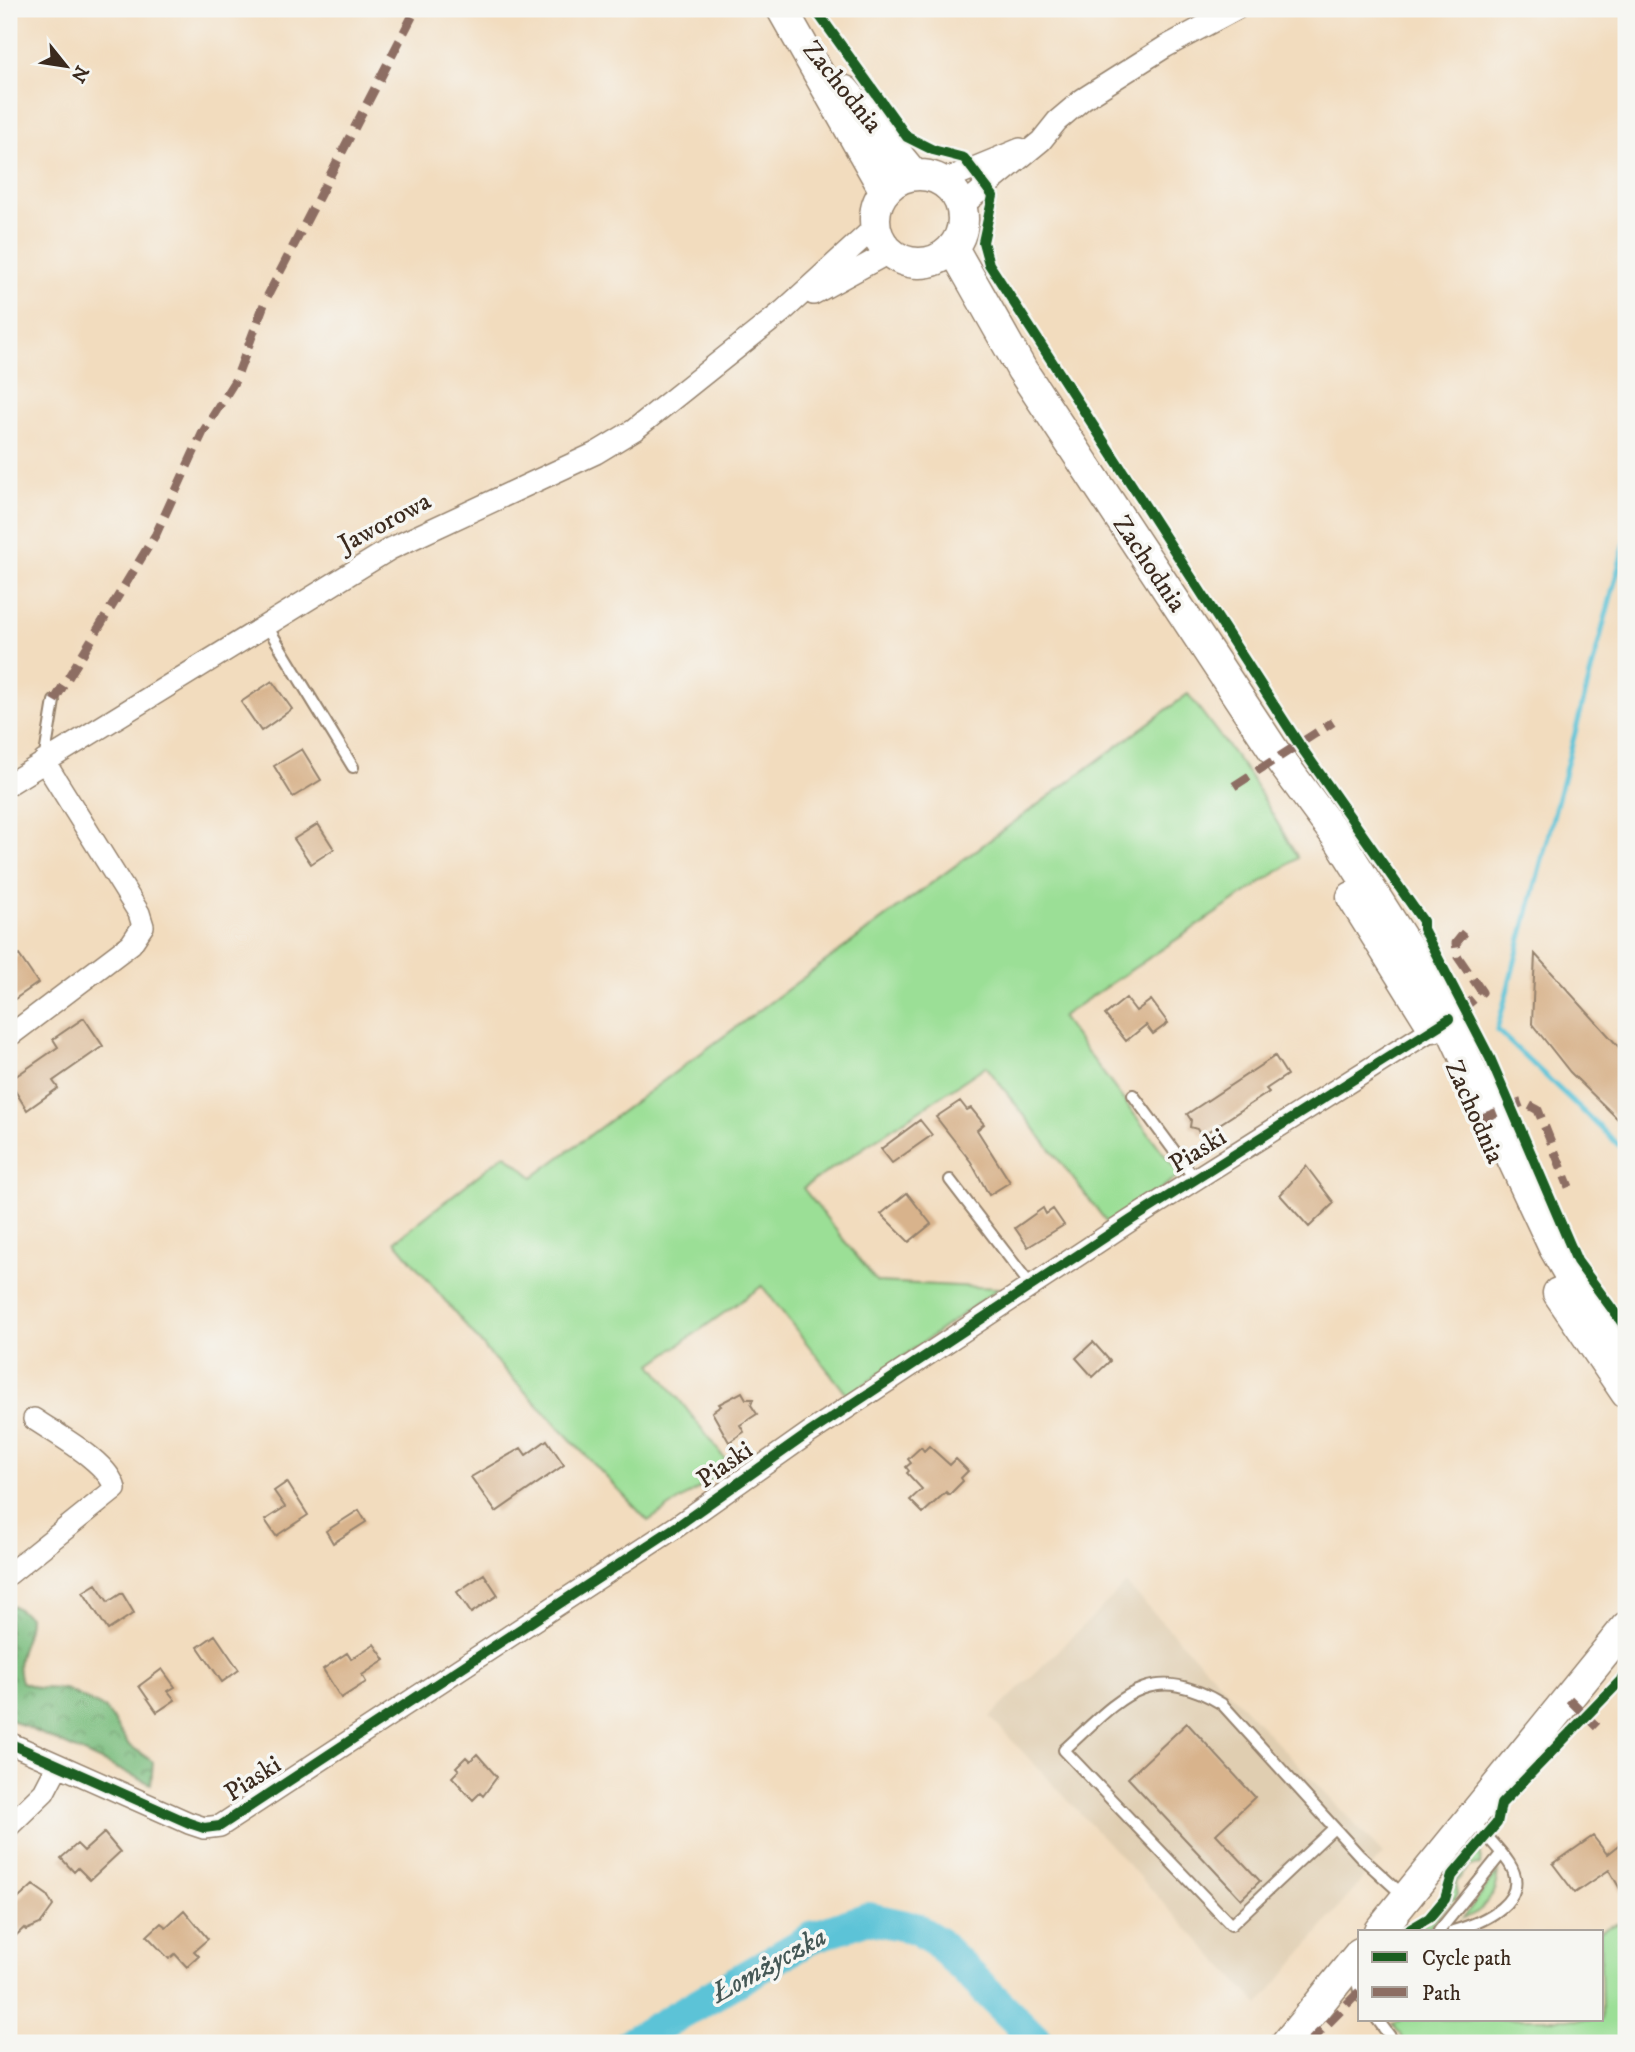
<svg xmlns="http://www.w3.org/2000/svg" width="1635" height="2052" font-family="'IM FELL DW Pica',serif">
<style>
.built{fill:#e0ceb1}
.green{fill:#9bdf96;stroke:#6b845a;stroke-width:2}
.forest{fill:url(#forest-crowns);stroke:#5c744e;stroke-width:2}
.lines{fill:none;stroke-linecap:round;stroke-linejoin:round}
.stream{stroke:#5bc3d7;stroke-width:5}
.river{stroke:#5bc3d7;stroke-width:32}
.building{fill:#d8b38c}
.lane-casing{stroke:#96836e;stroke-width:14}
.street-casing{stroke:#96836e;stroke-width:24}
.secondary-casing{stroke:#96836e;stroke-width:33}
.lane{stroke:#fff;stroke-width:10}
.street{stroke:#fff;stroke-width:21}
.secondary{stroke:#fff;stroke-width:30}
.quiet{stroke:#8d6e63;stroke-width:9;stroke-dasharray:18 9;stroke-linecap:butt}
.cycleway-casing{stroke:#f6f6f2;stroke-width:15}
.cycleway{stroke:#1b5e20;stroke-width:10}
.labels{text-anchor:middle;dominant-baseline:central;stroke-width:7;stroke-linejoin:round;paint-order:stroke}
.street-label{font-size:26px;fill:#3b2a1e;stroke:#f6f6f2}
.water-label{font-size:28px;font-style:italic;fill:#455856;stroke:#f6f6f2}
</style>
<defs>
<pattern id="forest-crowns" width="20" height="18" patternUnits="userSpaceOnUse" patternTransform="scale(1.75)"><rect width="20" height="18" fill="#7cbe7f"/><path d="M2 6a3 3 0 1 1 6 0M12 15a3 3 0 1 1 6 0" fill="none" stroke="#679b67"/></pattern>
</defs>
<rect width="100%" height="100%" fill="#f6f6f2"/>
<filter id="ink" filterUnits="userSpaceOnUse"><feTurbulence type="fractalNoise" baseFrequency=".0143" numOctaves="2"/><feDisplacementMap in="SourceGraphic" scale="14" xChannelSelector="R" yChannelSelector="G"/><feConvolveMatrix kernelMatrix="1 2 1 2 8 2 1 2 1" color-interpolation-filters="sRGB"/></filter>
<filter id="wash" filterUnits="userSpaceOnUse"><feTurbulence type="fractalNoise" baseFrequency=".00686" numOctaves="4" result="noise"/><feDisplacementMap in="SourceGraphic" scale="28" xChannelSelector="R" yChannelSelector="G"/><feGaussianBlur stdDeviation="1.57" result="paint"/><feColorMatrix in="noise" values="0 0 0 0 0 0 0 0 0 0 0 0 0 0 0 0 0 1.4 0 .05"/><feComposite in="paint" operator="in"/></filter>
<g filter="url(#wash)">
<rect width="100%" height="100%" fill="#f2dcbe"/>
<path class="built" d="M1126 1584 1383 1854 1259 2005 990 1717Z"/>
<path class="green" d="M1188 694 1250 776 1298 858 1061 1017 1180 1175 1109 1225 986 1066 803 1188 877 1282 999 1288 848 1396 762 1286 652 1364 731 1467 648 1521 494 1359 395 1241 505 1154 533 1177Z
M1481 1847 1480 1865 1469 1866 1456 1883 1458 1894 1426 1931H1412L1433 1918 1447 1902 1456 1878Z
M1498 1871C1496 1894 1486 1912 1463 1918Z
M1625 1920 1626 2043H1406L1393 2024 1406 2019H1602L1600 1931Z"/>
<path class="forest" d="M14 1606 29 1617C29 1646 12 1651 21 1682L38 1688 65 1689 106 1709 128 1744 153 1762 151 1784 9 1719V1607Z"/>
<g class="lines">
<path class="stream" d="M1626 539 1497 1030 1626 1152"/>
<path class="river" d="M630 2043 815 1936 868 1918 915 1928 936 1941 1039 2043"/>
</g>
<g id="blocks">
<path class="building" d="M272 681 292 709 261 731 241 702Z
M302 749 321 780 293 797 274 766Z
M318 824 334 849 311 864 294 839Z
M1535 954 1626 1055V1127L1570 1072 1532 1024Z
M19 955 38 983 9 1003V961Z
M1126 998 1136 1011 1151 1000 1168 1023 1153 1034 1146 1025 1126 1041 1105 1015Z
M84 1018 103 1046 53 1081 58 1088 27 1110 9 1081 58 1047 53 1039Z
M1275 1056 1287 1075 1266 1089 1269 1092 1201 1136 1197 1129 1190 1127 1191 1120 1187 1114Z
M960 1101 967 1110 971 1108 984 1124 977 1130 1010 1182 989 1195 971 1162 936 1117Z
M920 1120 932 1135 892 1163 881 1149Z
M1306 1166 1334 1203 1309 1227 1280 1195Z
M907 1193 931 1224 909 1242 881 1214Z
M1043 1208 1046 1214 1053 1209 1064 1225 1028 1247 1015 1228Z
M1093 1342 1110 1361 1093 1377 1076 1358Z
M742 1392 746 1399H753L751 1405 757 1414 740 1425 744 1432 729 1442 712 1412 721 1406 719 1404Z
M547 1440 564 1465 496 1512 471 1477 521 1448 526 1455Z
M929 1446 950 1465 956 1459 968 1471 961 1478 963 1481 949 1495 946 1492 923 1513 910 1500 922 1489 907 1473 909 1471 906 1467 911 1463 908 1459 921 1447 924 1451Z
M287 1482 308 1515 276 1536 265 1520 285 1507 274 1491Z
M359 1510 366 1522 333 1543 326 1531Z
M484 1574 498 1595 471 1613 457 1592Z
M96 1584 108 1602 122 1593 134 1613 108 1630 83 1592Z
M215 1635 239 1670 222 1682 198 1647Z
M374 1644 385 1660 362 1675 366 1682 341 1698 323 1669 347 1653 351 1659Z
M162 1669 175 1687 168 1691 175 1700 157 1712 139 1686Z
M1187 1723 1255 1797 1216 1834 1260 1881 1241 1899 1128 1778Z
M477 1754 497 1777 483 1796 480 1793 473 1800 452 1777 459 1770 456 1767 466 1757 470 1761Z
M104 1833 120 1852 90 1880 78 1868 74 1872 61 1858 77 1844 84 1851Z
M1593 1836 1607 1854 1626 1839V1899L1609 1870 1575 1893 1553 1864Z
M33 1885 47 1895 53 1906 40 1924 26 1930 24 1928 9 1942V1907Z
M184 1910 208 1939 194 1951 199 1956 187 1967 175 1954 169 1959 147 1936 161 1923 166 1927Z"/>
</g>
</g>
<g filter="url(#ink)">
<use href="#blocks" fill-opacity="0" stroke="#96836e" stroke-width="2"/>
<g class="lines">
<g class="lane-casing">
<path id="lane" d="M267 626 353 767
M44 761 54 701
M1133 1095 1195 1179
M950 1180 1032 1287
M1334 1828 1231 1925 1064 1750C1117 1702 1148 1658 1222 1704L1360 1856 1404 1896
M1439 1931 1501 1854
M1453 1931C1481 1923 1534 1901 1509 1863 1499 1848 1484 1834 1473 1820
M1356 1976 1360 1996
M1377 2019 1395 2043"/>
</g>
<g class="street-casing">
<path id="street" d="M942 181 1020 149
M962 206 1041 141 1057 121 1083 99 1165 47 1236 9
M813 294 890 252
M9 784 390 549 596 453 634 430 783 311 876 226
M12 1034 131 944 143 926 139 913 44 761
M9 1574 115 1489C109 1462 57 1435 34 1419
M9 1743 189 1823 204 1828 220 1826 676 1527 809 1433 1131 1220 1445 1021
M9 1826 44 1792 58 1765"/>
</g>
<g class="secondary-casing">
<path id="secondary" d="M782 9 885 191
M845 91 914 175
M875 219a44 44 0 1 1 88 0a44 44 0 1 1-88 0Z
M953 248 1022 370 1278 757 1340 841 1429 981 1554 1248 1579 1291 1626 1354
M1352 897 1433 1027
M1558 1293 1626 1393
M1379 1931 1626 1627
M1287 2043 1360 1953"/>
</g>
<use href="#lane" class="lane"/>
<use href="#street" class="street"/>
<use href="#secondary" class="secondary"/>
<path class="quiet" d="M54 701 156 534 203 432 236 379 266 299 416 9
M1234 786 1333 722
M1460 1011 1482 992 1458 957 1456 943 1465 932
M1480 1119 1523 1102 1538 1110 1569 1187
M1569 1699 1597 1727
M1309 2043 1360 1991"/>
<g class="cycleway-casing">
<path id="cycleway" d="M815 9 907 137 933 150 964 158 993 196 983 242 989 264 1299 744 1423 921V929L1490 1058 1577 1261 1626 1328
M9 1743 189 1823 204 1828 220 1826 676 1527 809 1433 1131 1220 1449 1019
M1407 1931 1429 1918 1445 1899 1452 1876 1497 1823 1501 1804 1626 1675"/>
</g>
<use href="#cycleway" class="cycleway"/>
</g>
</g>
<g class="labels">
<g class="street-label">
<text transform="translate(842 87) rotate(51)">Zachodnia</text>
<text transform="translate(385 523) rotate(-28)">Jaworowa</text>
<text transform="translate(1149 564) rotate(56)">Zachodnia</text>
<text transform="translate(1474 1112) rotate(66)">Zachodnia</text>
<text transform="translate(1198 1151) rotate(-32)">Piaski</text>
<text transform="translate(725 1465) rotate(-35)">Piaski</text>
<text transform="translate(253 1779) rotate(-33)">Piaski</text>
</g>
<g class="water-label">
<text transform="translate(769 1965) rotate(-29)">Łomżyczka</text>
</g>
</g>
<rect width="1635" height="2052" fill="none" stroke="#f6f6f2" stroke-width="35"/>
<rect x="1358" y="1930" width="245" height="91" fill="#f6f6f2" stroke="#aba49d" stroke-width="2"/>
<rect x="1372" y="1952" width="35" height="10" fill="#1b5e20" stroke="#aba49d" stroke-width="2"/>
<text x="1422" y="1965" font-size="21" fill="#3b2a1e">Cycle path</text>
<rect x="1372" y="1987" width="35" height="10" fill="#8d6e63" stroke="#aba49d" stroke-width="2"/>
<text x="1422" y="2000" font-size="21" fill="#3b2a1e">Path</text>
<g transform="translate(66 66) rotate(120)" stroke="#f6f6f2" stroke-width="5" paint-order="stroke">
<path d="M0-5L12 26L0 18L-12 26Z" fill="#3b2a1e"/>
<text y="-10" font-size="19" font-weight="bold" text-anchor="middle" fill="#3b2a1e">N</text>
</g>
</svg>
